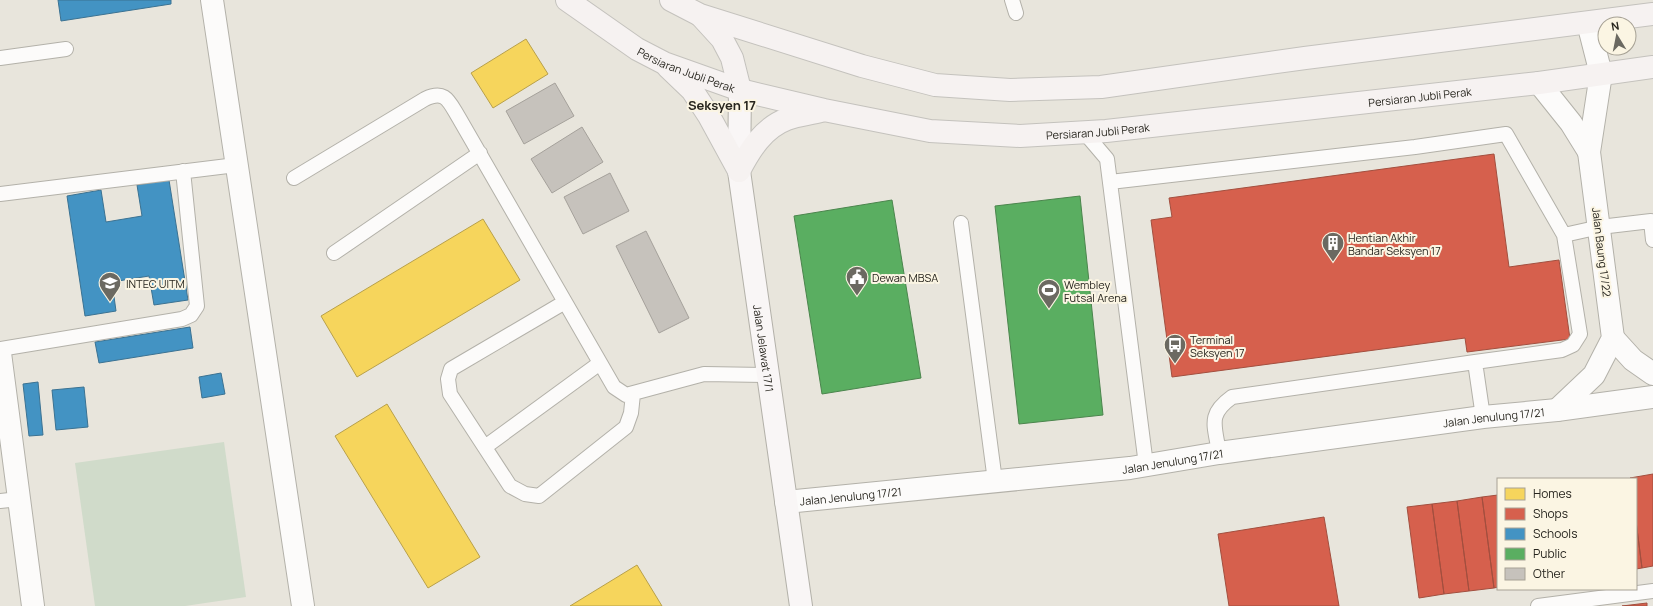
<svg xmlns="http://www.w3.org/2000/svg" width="1653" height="606" font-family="Manrope,sans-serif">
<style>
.green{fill:#d0dbca}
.homes{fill:#f6d55c;stroke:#b8a04a}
.shops{fill:#d6604d;stroke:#a24f3f}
.schools{fill:#4393c3;stroke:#3b7292}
.public{fill:#5aae61;stroke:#4b854d}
.building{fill:#c6c2bc;stroke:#a5a19b}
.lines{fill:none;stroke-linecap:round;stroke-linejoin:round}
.lane-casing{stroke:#b3b1a9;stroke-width:16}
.street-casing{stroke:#b3b1a9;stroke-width:24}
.secondary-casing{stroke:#b3b1a9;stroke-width:24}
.primary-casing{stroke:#c4c2bd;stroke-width:24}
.lane{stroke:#fcfbfa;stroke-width:14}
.street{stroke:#fcfbfa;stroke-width:22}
.secondary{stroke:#f9f6f6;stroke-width:22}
.primary{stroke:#f6f2f1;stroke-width:22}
.labels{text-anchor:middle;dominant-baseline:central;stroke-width:4;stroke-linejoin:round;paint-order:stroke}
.street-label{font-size:11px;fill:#28261f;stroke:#fbf5e3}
.poi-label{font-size:11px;fill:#28261f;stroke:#fbf5e3;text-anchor:start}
.quarter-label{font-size:13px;font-weight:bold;fill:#28261f;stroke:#fbf5e3}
</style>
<rect width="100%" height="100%" fill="#e8e5dc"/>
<path class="green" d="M224 442 246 597 185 606H95L75 463Z"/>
<path class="homes" d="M526 39 548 74 493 108 471 73Z
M483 219 520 280 357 377 321 316Z
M387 404 480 557 428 588 335 436Z
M637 565 662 606H570Z"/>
<path class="shops" d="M1494 154 1509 267 1559 260 1570 339 1467 352 1465 338 1172 377 1151 220 1172 217 1169 198Z
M1653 474V566L1642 568 1636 521V479L1630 478Z
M1498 495V587L1494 588 1482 497Z
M1482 497 1494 588 1469 591 1457 501Z
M1457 501 1469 591 1444 594 1432 504Z
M1432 504 1444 594 1419 598 1407 507Z
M1324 517 1339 606H1229L1218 534Z
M1636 521 1642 568 1636 569Z
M1647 603V606H1622Z"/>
<path class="schools" d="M58 0H171V4L61 21Z
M169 180 188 300 154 305 149 276 112 282 116 311 85 316 67 196 101 190 106 222 142 216 137 185Z
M190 327 193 348 99 363 95 342Z
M221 373 225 394 202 398 199 377Z
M38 382 43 435 29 436 23 384Z
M84 387 88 427 56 430 52 390Z"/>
<path class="public" d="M1080 196 1103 415 1019 424 995 206Z
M892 200 921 378 822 394 794 216Z"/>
<path class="building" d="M555 83 574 116 524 144 506 111Z
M582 127 603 162 552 193 531 159Z
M610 173 629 211 583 234 564 197Z
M646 231 689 318 659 333 616 246Z"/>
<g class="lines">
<g class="lane-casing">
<path id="lane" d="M1012 0 1016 13
M0 58 66 49
M1084 132 1107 159 1146 465
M294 178 425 99C446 89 449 102 459 118L614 387 626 395 704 374 768 375
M1110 182 1415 147 1506 134 1564 235 1600 227 1651 221 1653 240
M0 194 236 165
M961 223 995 481
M334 253 480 153
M565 302 451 369 448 379 450 394 510 486 525 494 539 496 626 427 631 413 633 394
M0 349 182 319 191 315 197 306 183 171
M1475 362 1562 350 1573 345 1580 334 1564 235
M485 447 600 363
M1219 453C1215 425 1207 415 1232 397L1475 362 1483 417
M0 501 19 499
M1538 606 1653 591"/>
</g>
<g class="street-casing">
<g id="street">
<path d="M212 0 303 606"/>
<path d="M1539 83 1571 123 1589 152"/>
<path d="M1613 338 1633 360 1653 374"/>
<path d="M0 353 33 606"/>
<path d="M1557 410 1594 375 1613 338 1589 152 1601 74 1588 23"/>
<path id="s1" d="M786 502 1130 468 1219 453 1483 417 1557 410 1653 397"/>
</g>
</g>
<g class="secondary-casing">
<g id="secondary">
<path id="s2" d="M740 90 739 171 801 606"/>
</g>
</g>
<g class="primary-casing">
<g id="primary">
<path id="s3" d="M567 0 637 49 664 63 740 90 824 110 930 131 1020 136 1106 131 1539 83 1653 67"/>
<path d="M671 0 700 15 862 66 935 85 1010 90 1101 87 1305 58 1653 14"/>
<path d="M701 16 722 39 732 58 740 90"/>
<path d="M668 67 692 90 709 116 739 171"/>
<path d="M739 171C750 150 763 128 787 119 798 115 810 114 821 111"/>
</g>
</g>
<use href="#lane" class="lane"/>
<use href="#street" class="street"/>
<use href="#secondary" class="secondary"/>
<use href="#primary" class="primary"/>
</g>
<defs>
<g id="building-pin" transform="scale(1.15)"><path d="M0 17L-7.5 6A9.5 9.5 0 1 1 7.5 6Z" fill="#6b6961" stroke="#fbf5e3"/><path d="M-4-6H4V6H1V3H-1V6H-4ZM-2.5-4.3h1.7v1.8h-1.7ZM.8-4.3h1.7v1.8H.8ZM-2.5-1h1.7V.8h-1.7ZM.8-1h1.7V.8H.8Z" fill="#fff"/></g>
<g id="civic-pin" transform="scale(1.15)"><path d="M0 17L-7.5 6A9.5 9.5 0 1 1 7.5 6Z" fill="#6b6961" stroke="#fbf5e3"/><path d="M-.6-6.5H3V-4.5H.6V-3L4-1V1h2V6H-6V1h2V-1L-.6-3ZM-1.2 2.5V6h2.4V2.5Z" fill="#fff"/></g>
<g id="university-pin" transform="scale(1.15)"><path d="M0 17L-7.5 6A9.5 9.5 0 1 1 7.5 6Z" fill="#6b6961" stroke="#fbf5e3"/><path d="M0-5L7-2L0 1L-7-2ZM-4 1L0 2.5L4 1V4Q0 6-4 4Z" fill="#fff"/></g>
<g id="stadium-pin" transform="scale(1.15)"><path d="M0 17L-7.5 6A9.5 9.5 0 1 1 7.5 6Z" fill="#6b6961" stroke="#fbf5e3"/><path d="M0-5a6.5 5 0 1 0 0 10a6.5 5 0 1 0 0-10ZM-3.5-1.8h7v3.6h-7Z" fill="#fff"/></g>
<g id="bus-pin" transform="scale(1.15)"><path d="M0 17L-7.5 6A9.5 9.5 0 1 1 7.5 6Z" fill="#6b6961" stroke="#fbf5e3"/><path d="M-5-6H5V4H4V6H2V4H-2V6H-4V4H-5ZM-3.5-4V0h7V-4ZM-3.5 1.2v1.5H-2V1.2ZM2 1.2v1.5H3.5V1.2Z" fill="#fff"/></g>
</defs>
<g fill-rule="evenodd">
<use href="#building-pin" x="1333" y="243"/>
<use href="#civic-pin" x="857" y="277"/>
<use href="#university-pin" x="110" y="283"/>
<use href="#stadium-pin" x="1049" y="290"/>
<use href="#bus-pin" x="1175" y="345"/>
</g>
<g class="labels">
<g class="street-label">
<text stroke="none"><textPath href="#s3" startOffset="139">Persiaran Jubli Perak</textPath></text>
<text stroke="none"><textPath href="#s3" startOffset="883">Persiaran Jubli Perak</textPath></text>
<text stroke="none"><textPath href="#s3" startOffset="559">Persiaran Jubli Perak</textPath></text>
<text transform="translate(1602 252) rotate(83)">Jalan Baung 17/22</text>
<text stroke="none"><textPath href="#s2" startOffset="260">Jalan Jelawat 17/1</textPath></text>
<text stroke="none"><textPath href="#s1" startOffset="713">Jalan Jenulung 17/21</textPath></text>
<text stroke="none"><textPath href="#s1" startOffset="389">Jalan Jenulung 17/21</textPath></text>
<text stroke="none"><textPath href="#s1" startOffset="65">Jalan Jenulung 17/21</textPath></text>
</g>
<g class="poi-label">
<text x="1348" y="237">Hentian Akhir<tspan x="1348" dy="13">Bandar Seksyen 17</tspan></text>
<text x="872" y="277">Dewan MBSA</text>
<text x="126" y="283">INTEC UITM</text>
<text x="1064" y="284">Wembley<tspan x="1064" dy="13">Futsal Arena</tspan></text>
<text x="1190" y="339">Terminal<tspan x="1190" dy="13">Seksyen 17</tspan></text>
</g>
<g class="quarter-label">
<text x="722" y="105">Seksyen 17</text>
</g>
</g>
<rect x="1497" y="478" width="140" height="112" fill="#fbf5e3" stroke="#a7a295"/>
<rect x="1505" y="488" width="20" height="12" fill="#f6d55c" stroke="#a7a295"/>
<text x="1533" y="498" font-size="12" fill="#28261f">Homes</text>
<rect x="1505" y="508" width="20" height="12" fill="#d6604d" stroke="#a7a295"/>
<text x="1533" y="518" font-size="12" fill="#28261f">Shops</text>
<rect x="1505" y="528" width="20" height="12" fill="#4393c3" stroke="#a7a295"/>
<text x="1533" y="538" font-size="12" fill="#28261f">Schools</text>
<rect x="1505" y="548" width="20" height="12" fill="#5aae61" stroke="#a7a295"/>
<text x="1533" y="558" font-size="12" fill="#28261f">Public</text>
<rect x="1505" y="568" width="20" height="12" fill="#c6c2bc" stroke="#a7a295"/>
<text x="1533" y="578" font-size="12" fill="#28261f">Other</text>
<g transform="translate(1617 36) rotate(350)"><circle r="19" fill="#fbf5e3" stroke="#a7a295"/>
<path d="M0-3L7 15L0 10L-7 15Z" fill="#6b6961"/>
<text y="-6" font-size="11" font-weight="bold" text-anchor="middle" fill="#28261f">N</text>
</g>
</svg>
